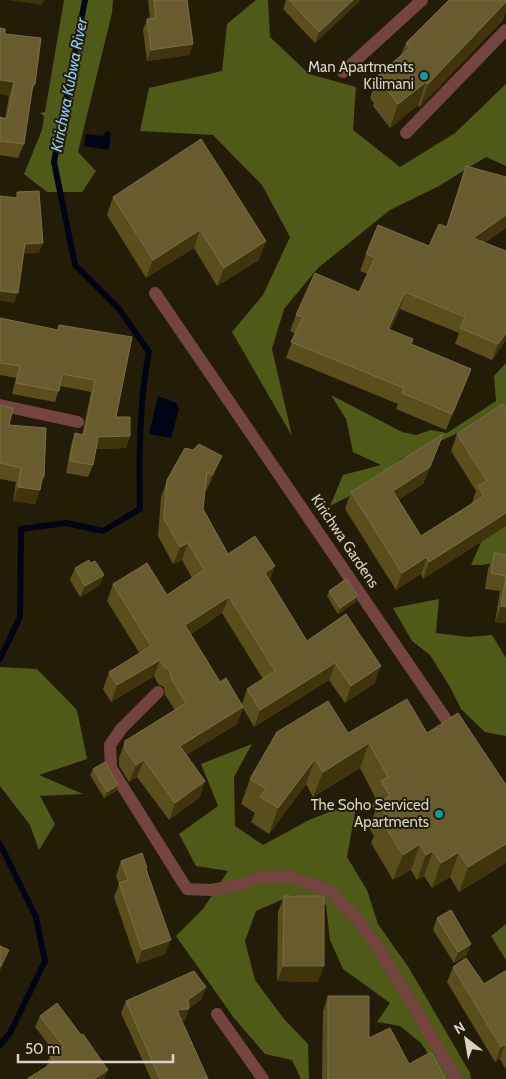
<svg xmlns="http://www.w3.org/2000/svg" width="506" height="1079" font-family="Cabin,sans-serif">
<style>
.forest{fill:#4f5918}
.water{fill:#000516}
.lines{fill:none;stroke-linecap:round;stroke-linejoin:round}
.stream{stroke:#000516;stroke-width:6}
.street{stroke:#74453e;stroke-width:12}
.wall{fill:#5a4e1d;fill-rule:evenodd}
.shaded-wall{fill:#3f340c}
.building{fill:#685c2f;stroke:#796f47}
.culture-dot{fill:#0f9aa8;stroke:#231d07;stroke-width:2}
.labels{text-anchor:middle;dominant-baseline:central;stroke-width:4;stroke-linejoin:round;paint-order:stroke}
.poi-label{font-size:15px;fill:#d7d3c6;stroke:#231d07;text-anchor:end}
.street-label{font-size:15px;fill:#d7d3c6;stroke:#231d07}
.water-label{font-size:16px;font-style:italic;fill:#8bcbfc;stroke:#231d07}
</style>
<rect width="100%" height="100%" fill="#231d07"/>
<path class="forest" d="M64 0H113L112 13 78 152 96 171 82 192H47L24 174 42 130 44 116 40 113 45 112Z
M256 0H268L270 37 309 74 356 87 353 130 400 167 455 133 506 84V166L486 157 439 186 390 210 318 268 284 309 272 349 292 436 232 332 263 295 290 237 262 185 213 135 140 131 149 88 222 71 227 24Z
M506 363V411L401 459 387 477 330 506 343 475 381 465 353 452 346 419 331 395 402 432 416 435 431 430 447 433 496 401 494 376Z
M506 517V560L482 565H471L487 529Z
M439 599 436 633 469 637 492 635 506 658V736L485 732 461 709 450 687 430 655 412 641 393 608Z
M0 667 37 669 77 710 87 759 39 775 83 794 40 796 55 824 39 850 30 825 0 786Z
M252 744 234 777 235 826 263 845 309 820 357 801 347 857 367 890 378 924 409 968 470 1073 471 1079H444L421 1043 400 1026 377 1022 390 1003 343 969 330 940 326 905 293 895 256 911 245 941 255 980 284 1019 308 1044 309 1079H301L292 1060 265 1054 234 1018 176 936 203 909 228 871 196 866 179 834 218 806 201 764Z
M506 924V960L491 936Z"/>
<path class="water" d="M106 131 111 133 109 150 84 146 86 134 103 136Z
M158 396 176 403 179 409 171 438 149 434Z"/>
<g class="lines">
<path class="stream" d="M0 659 20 617 21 529 66 523 103 531 140 509C139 456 139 404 149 352L119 309 75 265 54 162 85 0
M0 844 36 917 45 961 10 1033 0 1045"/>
<path class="street" d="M343 72 422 0
M406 133 506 30
M155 293 456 734
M0 405 78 422
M158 692 121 729 110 745 111 768 187 889 211 890 234 886 264 877H289L327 889 354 915 378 947 457 1079
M217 1014 263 1079"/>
</g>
<path class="wall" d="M148 0H187L193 44 189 55 147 61 143 30 147 19H150Z
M286 0H361L315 43 283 9Z
M503 20 420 107 418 105 390 128 373 106 374 103 370 98 378 75 401 55 406 43Z
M5 34 35 84 31 94 24 144 18 158 0 155V117L5 118 9 96Z
M201 139 259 260 217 286 194 248 146 278 107 215 113 197Z
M466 166 506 228 484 243 506 251V340L492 360 455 344 459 333 400 309 390 330 411 344 471 369 465 385 446 430 396 409 398 404 286 358 295 333 290 331 296 315 359 292 368 274 360 271 366 254 429 246 446 227Z
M0 318 57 330 59 325 132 337 116 417 130 436 126 448 96 449 93 465 88 477 66 473 71 445 75 433 82 435 91 392 60 386 55 402 12 394 16 378 0 375Z
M0 405 9 425 44 477 35 504 13 501 16 482 0 479Z
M506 409V526L423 579 421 574 396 590 345 509 351 492 443 434 423 484 398 500 421 536 472 503 476 491 451 451 457 434Z
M185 448 215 472 206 491H205L203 509 228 554 270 580 307 641 375 683 345 703 329 680 254 727 243 708 237 724 186 755 205 781 199 798 169 820 137 777 129 782 119 766V758L125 741 175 710 165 695 164 687 158 684 154 676 111 702 103 689 109 672 140 654 107 601 113 584 167 595 192 578 182 560 173 564 158 536 161 497 167 480ZM222 613 263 679 247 689 242 704 220 682 191 634Z
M494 553 506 555V623L495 622 500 591 485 589 488 569Z
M91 563 104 575 99 586 80 597 70 580 75 568Z
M329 591 356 602 338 614 327 596Z
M348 733H427L506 785V863L459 892 450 877 432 888 424 876 417 880 411 870 393 880 371 843 374 836 369 828 375 812 372 807 375 797 360 768 313 797 306 784 269 834 251 822 255 813 241 804 250 779Z
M93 769 118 785 116 791 104 798 90 775Z
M121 861 146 871 165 954 137 964 114 897 119 884 116 876Z
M284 896 318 982 277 981 278 912Z
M437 918 467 955 454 963 433 930Z
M453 967 484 984 506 971V1070L500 1059 495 1062 447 982Z
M328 996 369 1038 409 1064 445 1078V1079H322L323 1011Z
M202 999 189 1008 185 1021H182L208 1079H151L121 1013 126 1001Z
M40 1016 104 1079 46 1067 50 1056 55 1053 35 1027Z"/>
<path class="shaded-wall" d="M8 0H44L42 5Z
M353 0H361L315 43 319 32Z
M506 2V12L503 20 420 107 428 84Z
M193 44 189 55 147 61 151 50Z
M0 80 14 82 9 96 0 94Z
M426 82 418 105 390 128 398 104Z
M506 215V228L467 254 473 238Z
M200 230 194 248 146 278 153 260Z
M266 241 259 260 217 286 224 268Z
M43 243 39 253 21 254 25 244Z
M0 291 18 293 14 303 0 301Z
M405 292 400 309 382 345 388 329Z
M506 333V340L492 360 498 344Z
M471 369 465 385 446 430 452 414Z
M443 434 423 484 386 508 393 491Z
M130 436 126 448 91 449 96 437Z
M222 456 215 472 206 491 212 475Z
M18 487 40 490 35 504 13 501Z
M506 513V526L423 579 429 562Z
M188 543 182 560 173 564 180 547Z
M427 557 421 574 396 590 402 573Z
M275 566 269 583 265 573Z
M104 575 99 586 80 597 85 586Z
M358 596 356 602 338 614 340 608Z
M229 597 222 613 179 642 185 625Z
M501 606 506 607V623L495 622Z
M160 660 154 676 111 702 117 685Z
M335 663 329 680 254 727 260 710Z
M381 666 375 683 345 703 351 686Z
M243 707 237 724 174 763 180 746Z
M369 743 360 768 313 797 323 772Z
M315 759 306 784 269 834 278 808Z
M144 760 137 777 129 782 136 765Z
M205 781 199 798 169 820 175 803Z
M118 785 116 791 104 798 107 792Z
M420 844 411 870 393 880 403 855Z
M506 844V863L459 892 468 867Z
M433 851 424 876 417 880 426 855Z
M459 852 450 877 432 888 441 863Z
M171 940 165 954 137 964 142 950Z
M471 944 467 955 454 963 458 952Z
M9 950 3 965 0 971V967Z
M283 966H324L318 982 277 981Z
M206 987 202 999 188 1009H189L185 1021 173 1022 177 1010 188 1000Z
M505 1044 500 1059 495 1062 501 1047Z
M108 1070 104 1079H94Z"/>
<path class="building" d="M154 0H187L193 44 151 50 147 19 156 18Z
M289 0H353L319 32Z
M449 0H506V2L428 84 426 82 398 104 381 83 383 81 378 75 410 48 406 43Z
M0 28 5 29V34L41 38 35 84H33L24 144 0 141V117L7 119 14 82 0 80Z
M201 139 266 241 224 268 200 230 153 260 113 197Z
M466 166 506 177V215L473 238 506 251V333L498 344 460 328 465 317 405 292 388 329 413 339 411 344 471 369 452 414 402 393 404 388 291 342 303 317 296 315 315 273 359 292 375 258 366 254 378 225 429 246 439 224 447 227Z
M39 191 43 243 25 244 18 293 0 291V196L17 198V192Z
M0 318 58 330 59 325 132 337 116 417H130V436L96 437 98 438 93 465 70 461 75 433 84 435 95 380 62 374 59 391 16 383 20 366 0 363Z
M503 404 506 409V513L429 562 427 557 402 573 351 492 443 434 430 467 393 491 421 536 484 496 478 486 487 481 457 434Z
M0 405 13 408 9 425 46 428 44 477 42 476 40 490 18 487 21 468 0 463Z
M199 444 222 456 212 475 207 472 203 509 228 554 255 536 275 566 265 573 307 641 346 614 381 666 351 686 335 663 260 710 247 689 275 671 229 597 185 625 220 682 226 678 243 707 180 746 205 781 175 803 144 760 136 765 125 749V741L186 703 171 678 170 670 164 667 160 660 117 685 109 672 151 646 113 584 147 563 167 595 204 570 188 543 180 547 164 519 167 480 185 448 193 450Z
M494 553 506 555V607L501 606 506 576 491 573Z
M89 560 91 563 95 561 104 575 85 586 75 568Z
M346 579 358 596 340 608 329 591Z
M407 699 427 733 458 713 506 785V844L468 867 459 852 441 863 433 851 426 855 420 844 403 855 380 818 386 815 378 803 390 796 381 781 388 777 369 743 323 772 315 759 278 808 260 797 266 789 250 779 277 732 328 701 348 733Z
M105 762 118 785 107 792 93 769Z
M142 853 147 868 146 869 171 940 142 950 119 883 128 880 121 861Z
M284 896H324V966H283Z
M451 910 471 944 458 952 437 918Z
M0 946 9 950 0 967Z
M466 958 484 984 505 971H506V1046L505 1044 501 1047 453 967Z
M194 971 206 987 188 1000 189 1009 177 1010 208 1079H160L126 1001Z
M328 996H369V1038L390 1028 409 1064 431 1052 445 1078 443 1079H328Z
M57 1003 81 1035 83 1034 108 1070 94 1079H27L54 1062 50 1056 64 1047 40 1016Z"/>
<g class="culture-dot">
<circle cx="424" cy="76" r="5"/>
<circle cx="439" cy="814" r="5"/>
</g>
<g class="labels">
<g class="poi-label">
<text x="414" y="67">Man Apartments<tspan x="414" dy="17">Kilimani</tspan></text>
<text x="429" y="805">The Soho Serviced<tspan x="429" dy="17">Apartments</tspan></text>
</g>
<g class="street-label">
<text transform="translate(345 541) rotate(56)">Kirichwa Gardens</text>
</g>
<g class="water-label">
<text transform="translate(69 85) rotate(-79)">Kirichwa Kubwa River</text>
</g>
</g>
<g transform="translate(466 1039) rotate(329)" stroke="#231d07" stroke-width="4" paint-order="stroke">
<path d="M0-4L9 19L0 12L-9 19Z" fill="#d7d3c6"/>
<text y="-8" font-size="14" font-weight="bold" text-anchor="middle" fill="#d7d3c6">N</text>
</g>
<path d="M18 1054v8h155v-8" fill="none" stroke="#d7d3c6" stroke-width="2.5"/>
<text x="25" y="1054" font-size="15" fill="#d7d3c6" stroke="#231d07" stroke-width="4" paint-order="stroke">50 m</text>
</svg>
